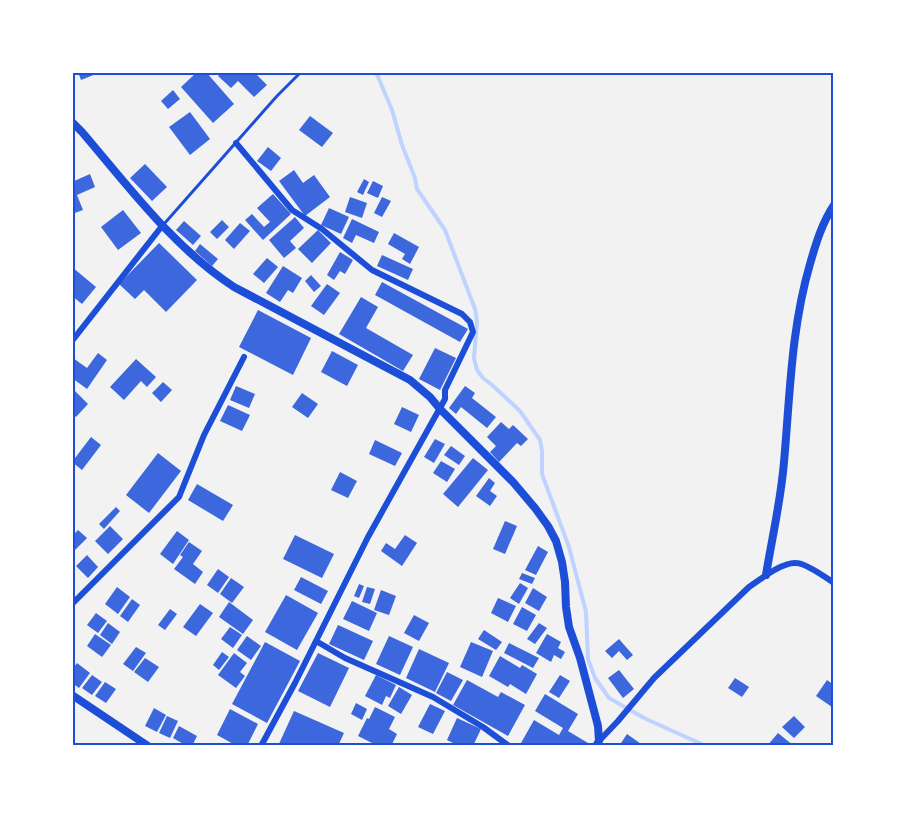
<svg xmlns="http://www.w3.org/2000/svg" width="906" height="818" font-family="Jost,sans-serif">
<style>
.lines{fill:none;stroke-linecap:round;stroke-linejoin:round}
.stream{stroke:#bfd3fe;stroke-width:4}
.building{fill:#3d67dc}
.service{stroke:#1d4ed8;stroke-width:3}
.minor{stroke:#1d4ed8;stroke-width:6}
.tertiary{stroke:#1d4ed8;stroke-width:8}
.neatline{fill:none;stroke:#1d4ed8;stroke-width:2}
</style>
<rect width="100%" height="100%" fill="#f2f2f2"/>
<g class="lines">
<path class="stream" d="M376 72 392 110 402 145 415 178 417 189 445 230 475 309 477 321 474 358 477 370 483 378 491 384 520 411 540 440 542 451V474L569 547 586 612 588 659 595 678 609 698 646 719 706 746"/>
</g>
<path class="building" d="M78 72H101L81 80Z
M197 72H206L234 104 213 123 181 87Z
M222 72H254L267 85 254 97 238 81 231 88 218 76Z
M173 90 180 99 168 109 161 101Z
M190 112 210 139 190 155 169 127Z
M310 116 333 133 322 147 299 130Z
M268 147 281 158 271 171 257 161Z
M145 164 167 187 152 201 130 178Z
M294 170 303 183 314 175 330 197 305 216 279 181Z
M90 174 95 187 77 195 83 210 72 214V182Z
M364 179 369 182 363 195 357 192Z
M373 181 383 186 378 198 367 193Z
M273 194 291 214 263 240 245 220 252 214 264 227 270 222 257 208Z
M350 197 367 203 362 218 345 212Z
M382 197 391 201 382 217 374 213Z
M329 208 349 217 341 234 321 225Z
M123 210 141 233 118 250 101 227Z
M295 217 304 228 290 241 296 248 284 258 269 240Z
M352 219 379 232 374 243 356 235 352 243 343 238Z
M222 220 229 227 217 239 210 232Z
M184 221 201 236 193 245 176 230Z
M240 223 250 231 234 249 225 240Z
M318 230 331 243 312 263 298 249Z
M394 233 419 247 410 264 402 259 405 254 388 244Z
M159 243 197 280 166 312 144 290 135 299 119 284Z
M200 244 218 259 212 266 195 251Z
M340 252 353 260 345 274 340 271 334 280 327 275Z
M382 255 413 269 408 280 377 266Z
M267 258 278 267 264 283 253 274Z
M283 266 302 278 293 293 288 290 280 302 266 293Z
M72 267 96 287 82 304 72 296Z
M311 275 321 286 314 292 305 281Z
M382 282 468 329 460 342 375 295Z
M327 284 340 293 324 315 311 306Z
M361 297 378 307 366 328 413 355 403 371 339 334Z
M258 310 311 338 293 375 239 347Z
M435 348 456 358 440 390 419 379Z
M332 351 358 365 347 386 321 372Z
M98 353 107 360 87 389 72 378V360L73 358 87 368Z
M136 359 156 377 147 387 141 381 124 400 110 387Z
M163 382 172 390 161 402 152 393Z
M236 386 255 394 249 408 230 400Z
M465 386 475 393 472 398 496 417 487 428 461 407 456 414 449 408Z
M72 388 88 404 76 417 72 413Z
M302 393 318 404 308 418 292 407Z
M228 405 250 415 242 431 220 421Z
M402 407 419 415 411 432 394 424Z
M501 422 509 429 513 425 528 439 521 446 517 443 499 462 490 452 496 446 487 437Z
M91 437 101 445 82 470 72 462Z
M435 439 445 444 434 463 424 457Z
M375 440 402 453 395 466 369 454Z
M451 446 465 456 459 465 444 455Z
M158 453 181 471 149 513 126 495Z
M473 458 488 470 458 507 443 494Z
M441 461 455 469 447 482 433 473Z
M340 472 357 481 348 498 331 490Z
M489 478 495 483 490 491 497 496 490 506 476 496Z
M197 484 233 505 223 521 188 500Z
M116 507 120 511 104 529 99 524Z
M505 521 517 526 505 554 493 549Z
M110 526 123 539 108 554 95 541Z
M78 530 87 538 72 553V536Z
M177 531 189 540 173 564 160 554Z
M295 535 334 554 322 578 283 559Z
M405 535 417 543 402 566 381 551 386 543 395 549Z
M189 542 202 551 193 564 203 572 195 584 174 569 183 557 180 555Z
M538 546 548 552 536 575 525 570Z
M87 555 98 567 88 578 76 566Z
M218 569 229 577 218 593 207 585Z
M522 573 535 578 532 584 519 579Z
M301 577 328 591 321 604 294 590Z
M231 578 244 587 232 603 220 594Z
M520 583 528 588 519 604 510 598Z
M359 584 364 586 359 598 354 596Z
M117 587 130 597 118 614 105 604Z
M367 587 375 589 370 604 362 602Z
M533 588 547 597 539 611 525 603Z
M381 590 396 596 389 615 374 610Z
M286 595 318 613 297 650 265 632Z
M498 598 516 606 508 622 491 613Z
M132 599 140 605 128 622 120 616Z
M352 601 377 613 369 631 343 619Z
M229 602 253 620 243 634 219 617Z
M200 604 213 613 196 636 183 627Z
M522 607 536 615 527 631 513 624Z
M170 609 177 614 165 630 158 625Z
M96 613 107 621 98 633 87 625Z
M414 615 429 623 419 641 404 633Z
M108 623 120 632 112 644 100 635Z
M539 623 547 628 535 644 527 639Z
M338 625 373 641 364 660 329 644Z
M230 627 242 635 233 648 221 639Z
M484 630 502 642 496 650 478 639Z
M95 634 111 645 102 657 87 646Z
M547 634 561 642 558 648 565 652 561 659 554 655 551 662 536 653Z
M247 636 261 646 251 660 237 650Z
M389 636 413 647 400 675 376 664Z
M619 639 633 655 627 660 619 651 612 658 605 651Z
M265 642 300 661 267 723 232 704Z
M471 642 493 651 482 677 460 667Z
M509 643 539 658 533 668 504 653Z
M136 647 146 653 133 671 123 664Z
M419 649 449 663 435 692 406 678Z
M222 652 229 657 219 670 213 665Z
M234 653 247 663 240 672 245 676 236 688 218 675Z
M318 653 349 668 330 707 298 691Z
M500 656 520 668 522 665 537 674 526 694 510 684 508 687 489 676Z
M145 658 159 667 148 682 134 672Z
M77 663 90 673 79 688 72 683V670Z
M619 670 634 689 623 698 608 678Z
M447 672 463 680 451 701 436 693Z
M92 675 102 682 92 695 82 688Z
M376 675 396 685 390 698 386 696 382 705 365 696Z
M560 675 570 681 559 698 549 692Z
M735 678 749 687 742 697 728 688Z
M467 680 498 697 501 692 525 705 508 736 453 705Z
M827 680 834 685V704L832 707 816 696Z
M105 682 116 689 106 703 95 696Z
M399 687 412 695 401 714 388 706Z
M545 694 578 714 568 731 588 743 587 746H527L521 743 534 720 559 735 563 728 535 711Z
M356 703 367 709 362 720 351 714Z
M430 704 445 711 433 734 418 727Z
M375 707 395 717 389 729 397 734 391 746H378L358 736 367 718 369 719Z
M154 708 166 715 157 732 145 726Z
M230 709 258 724 247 746H237L217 735Z
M294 711 344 733 338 746H278Z
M167 716 178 721 170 738 159 733Z
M794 716 805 727 794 738 782 727Z
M457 718 481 729 473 746H459L447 740Z
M179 726 197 736 192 746H187L173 738Z
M778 733 794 746H767Z
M627 734 644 746H619Z"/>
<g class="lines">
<path class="service" d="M164 224 277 96 301 72"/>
<path class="minor" d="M236 143 292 210 322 229 372 270 462 314 470 322 473 332 445 390V399L368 537 295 683 261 746
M72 341 162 226
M72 604 179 497 204 435 244 357
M316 641 345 658 433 697 483 727 509 746
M599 741 618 721 654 678 749 587C761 579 782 562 796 563 806 563 825 577 834 583"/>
<path class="tertiary" d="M72 122 82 132C129 187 173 247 234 287L410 380 430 397 440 409 513 482 535 508 548 526 556 541 562 562 565 582 566 607 569 627 580 658 598 726 599 741 596 746
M766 575C772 538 781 500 784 462 790 395 791 329 810 264 816 243 822 223 834 205
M72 695 148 746"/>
</g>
<rect width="906" height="818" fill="none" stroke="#ffffff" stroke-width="147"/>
<rect x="74" y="74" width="758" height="670" class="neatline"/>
</svg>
